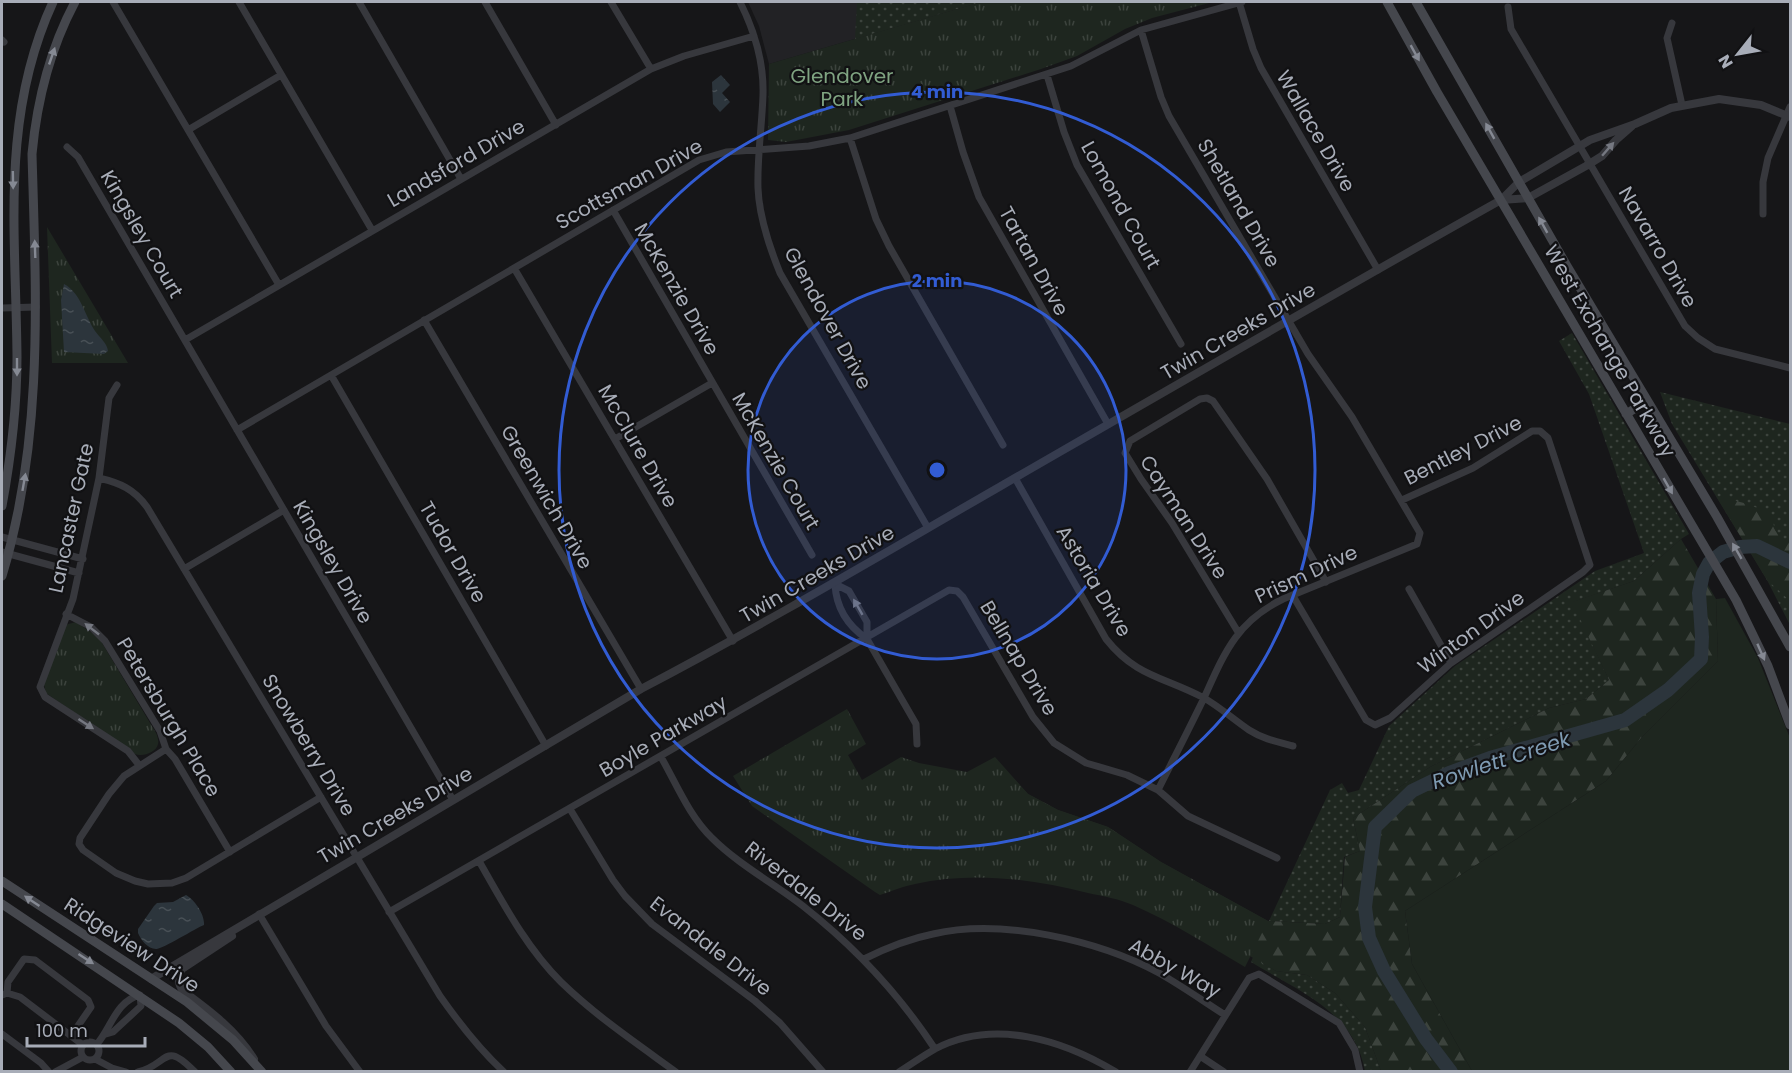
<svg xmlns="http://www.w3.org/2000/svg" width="1792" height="1073" font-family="Poppins,sans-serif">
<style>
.built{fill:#222225}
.grass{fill:url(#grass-dots)}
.forest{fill:url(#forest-firs)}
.park{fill:url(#park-tufts)}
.pitch{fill:#1e261f}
.water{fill:url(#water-ripples)}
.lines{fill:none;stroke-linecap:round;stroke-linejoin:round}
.river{stroke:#2c353c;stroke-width:14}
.minor{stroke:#37383d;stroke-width:7}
.tertiary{stroke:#37383d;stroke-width:8}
.secondary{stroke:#45474d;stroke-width:9}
.oneway{fill:#858993}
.oneway2{fill:#757881}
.ring{fill:none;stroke:#325cd3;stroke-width:3}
.labels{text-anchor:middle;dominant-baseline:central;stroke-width:4.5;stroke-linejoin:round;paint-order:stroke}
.park-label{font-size:20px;fill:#7fa381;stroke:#111113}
.street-label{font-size:20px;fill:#a8adb8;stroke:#111113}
.water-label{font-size:21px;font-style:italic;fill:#7f9bb3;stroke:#111113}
.centre{fill:#325cd3;stroke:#111113;stroke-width:3}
.ring-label{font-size:18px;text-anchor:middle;font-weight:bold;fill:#325cd3;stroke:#111113;stroke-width:4.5;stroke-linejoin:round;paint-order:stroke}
</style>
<defs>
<pattern id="grass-dots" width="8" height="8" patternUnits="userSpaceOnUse" patternTransform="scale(1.5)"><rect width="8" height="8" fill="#1e261f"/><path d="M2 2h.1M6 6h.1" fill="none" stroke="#3c433d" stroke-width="1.8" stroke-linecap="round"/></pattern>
<pattern id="forest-firs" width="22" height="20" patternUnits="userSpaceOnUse" patternTransform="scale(1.5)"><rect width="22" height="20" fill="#1e261f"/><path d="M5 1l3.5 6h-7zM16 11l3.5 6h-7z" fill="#3c433d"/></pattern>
<pattern id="park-tufts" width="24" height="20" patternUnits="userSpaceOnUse" patternTransform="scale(1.5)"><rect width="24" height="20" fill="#1e261f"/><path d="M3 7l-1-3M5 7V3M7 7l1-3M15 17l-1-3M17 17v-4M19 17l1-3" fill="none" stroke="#3c433d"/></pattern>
<pattern id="water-ripples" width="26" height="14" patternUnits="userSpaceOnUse" patternTransform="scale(1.5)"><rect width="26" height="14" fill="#2c353c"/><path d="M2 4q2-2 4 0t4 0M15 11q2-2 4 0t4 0" fill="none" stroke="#485056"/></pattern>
</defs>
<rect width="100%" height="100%" fill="#161618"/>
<path class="built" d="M748 2H981L769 64 759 26Z"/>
<path class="grass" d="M857 2H981L855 39Z
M1572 333 1689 534 1681 539 1634 581 1573 602 1609 680 1586 699 1549 708 1430 767 1353 818 1360 851 1344 857 1340 917 1325 924 1269 921 1330 790 1342 783 1348 793 1359 790 1389 726 1455 666 1595 571 1644 553 1589 394 1559 341Z
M1660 392 1790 424V625L1767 580 1672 424Z
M1253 957 1276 971 1307 975 1335 993 1365 1027 1381 1071H1365C1354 1011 1298 991 1251 962Z"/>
<path class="forest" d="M1716 496 1748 504 1771 514 1775 530 1788 544 1790 537V601L1767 580Z
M1681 539 1716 599 1718 661 1642 737 1606 781 1405 911 1412 964 1472 1071H1381L1365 1027 1335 993 1307 975 1276 971 1184 918 860 793 1014 779 1028 794 1058 810 1108 827 1161 862 1268 921 1325 924 1340 917 1345 857 1360 851 1353 818 1430 767 1549 708 1586 699 1609 680 1572 602 1634 581Z"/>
<path class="park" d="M981 2H1213L1152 18 1125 29 1077 56 1041 69 849 130 786 142 768 140 769 64Z
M47 227 128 363H52Z
M76 622 99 638 156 733C157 735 159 741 158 744 156 753 142 757 135 754L46 693 44 684 65 625Z
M847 709 866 744 848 755 862 780 901 757 919 763 967 772 995 757 1028 794 1058 810 1108 827 1161 862 1268 921 1245 967C1208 945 1172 922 1133 905 1119 899 1103 896 1088 893 1033 879 972 871 915 884 904 886 892 891 880 895L875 892 752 806 733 776Z"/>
<path class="pitch" d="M1725 598 1758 658 1790 738V1071H1472L1412 964 1405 911 1606 781 1642 737 1718 661 1716 599Z"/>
<path class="water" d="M721 75 730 85 722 93 730 102 720 112 713 104 712 82Z
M64 284C81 293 85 316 95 331 100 338 107 343 108 351L104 354 64 352 61 300Z
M186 895C195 900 205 915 204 925 196 928 161 950 156 949 148 949 141 940 138 933V929L154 906 157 903 173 902Z"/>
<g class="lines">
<path class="river" d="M1451 1072 1426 1039 1384 971 1369 938 1365 907 1375 827 1412 791 1449 773 1490 758 1625 720 1668 690 1701 659 1702 637 1699 593 1703 574 1709 563 1723 552 1740 547 1757 546 1790 562"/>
<path class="minor" d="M113 2 279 285
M239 2 372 230
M359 2 461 179
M485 2 556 125
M611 2 651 69
M740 2C754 30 764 63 763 95 762 126 757 157 758 188 759 217 769 246 780 273L928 528
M1239 2 1253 49 1261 68 1378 270
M1508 7 1511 29 1685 326 1698 338 1715 349 1790 368
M1672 23 1667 38 1682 105
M1141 30 1161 97 1169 116 1308 354 1352 417 1420 533 1417 544 1283 599C1236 622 1224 654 1204 698 1189 729 1173 760 1158 790
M2 40 4 42
M1047 75 1064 132 1077 165 1181 344
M950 106 963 152 979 197 1108 424
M188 130 281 75
M850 138 876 219 889 246 1003 445
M67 147 78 157 453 800
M613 210 812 555
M1763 214V182L1768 158 1790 107
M514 268 733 641
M2 308 36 307
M424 320 641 689
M185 340 651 69 684 56 754 36
M331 375 546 746
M117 385 109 398 99 478 73 599 40 687 45 697 128 751 139 765
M237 430 699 160 726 152 809 146 850 138 1071 66 1141 30 1242 2
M615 439 712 383
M99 478C120 483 134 489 147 507L440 996C459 1023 479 1049 504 1072
M1015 478 1106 639C1136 677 1165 677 1204 698 1220 707 1234 720 1249 730 1263 739 1278 742 1293 746
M2 537 83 559
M2 552 79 573
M184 569 284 510
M835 584C836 607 848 626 867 639L916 724 917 744
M835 584 849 591 867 622V639
M1409 589 1451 663
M1293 596 1366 720 1375 725 1390 718 1451 663 1583 572 1590 565 1548 438 1540 431H1532L1473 468 1402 500
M66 614 91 627 105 641 160 731 166 749 175 759 230 852
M1238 632 1172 523 1141 479 1125 453 1130 441 1200 399 1207 398 1213 401 1229 424 1267 479 1326 582
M166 749 124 776 109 794 80 838 79 844 83 850 116 873 135 881 148 884 172 883 186 878 321 797
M661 757C676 783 689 816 712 838 738 864 773 883 803 906 855 947 899 994 935 1049
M570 809 613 880 625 896 652 924 755 1001 780 1023 823 1072
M479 861C503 903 526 947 561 982 596 1016 636 1043 676 1072
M389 912 949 590 957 591 963 597 1033 717 1054 743 1086 763 1127 775 1158 790 1188 816 1277 858
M259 914 326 1026 360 1072
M864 959C886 948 908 939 933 934 1001 918 1098 940 1159 973 1182 986 1203 1001 1225 1015
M7 993 8 982 24 959 35 960 88 1000 91 1007 71 1036
M2 995 7 993 20 997 83 1045
M2 1034 41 1063 49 1072
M81 1051a9 9 0 1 1 18 0a9 9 0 1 1-18 0Z
M97 1044C111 1028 116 1001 140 995L141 1006 113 1032 106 1034
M1200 1056 1224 1072
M95 1059 112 1068 126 1072
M55 1072 83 1057
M138 1072C169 1065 163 1039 195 1072
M899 1072C911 1064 923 1056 935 1049 994 1018 1063 1040 1116 1072
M1190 1072 1249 978 1259 974 1339 1023 1355 1050 1360 1072"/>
<path class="tertiary" d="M1501 200 1528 198 1586 166 1602 156 1616 140 1632 126
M232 936 182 969C177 976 178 984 183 991 210 1011 236 1030 254 1059
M151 979 641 689C763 625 881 555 1001 486 1164 392 1328 297 1492 205L1501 200 1519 182 1590 140 1635 124 1671 108 1719 99 1761 105 1790 117"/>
<path class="secondary" d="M1387 2 1437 92 1736 600 1768 666 1790 725
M1416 2 1567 266 1717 517 1790 647
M1626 414 1647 401
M2 506C11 457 17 407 17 357 16 233 0 117 53 2
M2 576C44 438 36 296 32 154 37 100 50 49 75 2
M2 881 187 1002 233 1040 262 1072
M2 904 179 1023 208 1047 231 1072"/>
</g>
<defs><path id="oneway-solid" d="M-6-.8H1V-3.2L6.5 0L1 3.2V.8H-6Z" transform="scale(1.5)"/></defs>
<g class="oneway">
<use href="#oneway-solid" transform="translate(1415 53) rotate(61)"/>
<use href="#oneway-solid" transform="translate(52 56) rotate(-71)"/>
<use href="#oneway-solid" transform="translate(1490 131) rotate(-119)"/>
<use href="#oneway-solid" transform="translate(13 180) rotate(89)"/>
<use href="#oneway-solid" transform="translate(1543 225) rotate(-119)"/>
<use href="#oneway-solid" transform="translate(35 249) rotate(-92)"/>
<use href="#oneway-solid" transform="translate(17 367) rotate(90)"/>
<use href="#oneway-solid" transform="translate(24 482) rotate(-80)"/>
<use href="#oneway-solid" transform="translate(1668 486) rotate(60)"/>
<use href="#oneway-solid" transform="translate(1737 551) rotate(-120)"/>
<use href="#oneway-solid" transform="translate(1761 652) rotate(66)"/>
<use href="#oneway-solid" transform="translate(32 901) rotate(-146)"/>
<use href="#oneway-solid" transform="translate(86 959) rotate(33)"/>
</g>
<g class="oneway2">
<use href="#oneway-solid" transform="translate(1608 149) rotate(-49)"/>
<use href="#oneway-solid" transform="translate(858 607) rotate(-120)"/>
<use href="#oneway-solid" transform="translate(92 629) rotate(-142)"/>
<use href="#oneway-solid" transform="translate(86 724) rotate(33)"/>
</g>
<circle cx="937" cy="470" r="189" fill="#325cd3" fill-opacity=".12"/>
<g class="ring">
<circle cx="937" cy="470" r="189"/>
<circle cx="937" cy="470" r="378"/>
</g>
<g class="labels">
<g class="park-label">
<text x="842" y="76">Glendover<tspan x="842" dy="23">Park</tspan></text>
</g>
<g class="street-label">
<text transform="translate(1316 131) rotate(60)">Wallace Drive</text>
<text transform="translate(456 163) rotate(-30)">Landsford Drive</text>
<text transform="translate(629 184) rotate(-29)">Scottsman Drive</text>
<text transform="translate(1239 203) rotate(60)">Shetland Drive</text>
<text transform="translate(1121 205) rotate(61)">Lomond Court</text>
<text transform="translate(142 234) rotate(60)">Kingsley Court</text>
<text transform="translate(1658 247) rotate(60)">Navarro Drive</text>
<text transform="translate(1034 261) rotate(61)">Tartan Drive</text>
<text transform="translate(677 289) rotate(60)">McKenzie Drive</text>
<text transform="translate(828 318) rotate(61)">Glendover Drive</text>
<text transform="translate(1238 331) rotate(-30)">Twin Creeks Drive</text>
<text transform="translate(1610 351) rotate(60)">West Exchange Parkway</text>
<text transform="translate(638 446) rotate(60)">McClure Drive</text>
<text transform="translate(1463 450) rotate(-27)">Bentley Drive</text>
<text transform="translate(776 461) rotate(60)">McKenzie Court</text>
<text transform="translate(547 497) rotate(60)">Greenwich Drive</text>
<text transform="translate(1184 517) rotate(57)">Cayman Drive</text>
<text transform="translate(71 518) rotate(-78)">Lancaster Gate</text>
<text transform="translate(453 552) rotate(60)">Tudor Drive</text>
<text transform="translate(333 562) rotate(60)">Kingsley Drive</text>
<text transform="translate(817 574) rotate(-30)">Twin Creeks Drive</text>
<text transform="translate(1306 574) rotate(-25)">Prism Drive</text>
<text transform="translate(1094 581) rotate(59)">Astoria Drive</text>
<text transform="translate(1471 632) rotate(-36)">Winton Drive</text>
<text transform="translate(1019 658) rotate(59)">Bellnap Drive</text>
<text transform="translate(169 717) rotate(59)">Petersburgh Place</text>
<text transform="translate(663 736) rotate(-30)">Boyle Parkway</text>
<text transform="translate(309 745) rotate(59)">Snowberry Drive</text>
<text transform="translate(395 815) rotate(-30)">Twin Creeks Drive</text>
<text transform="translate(806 891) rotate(38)">Riverdale Drive</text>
<text transform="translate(132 945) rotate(33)">Ridgeview Drive</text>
<text transform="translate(711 946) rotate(38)">Evandale Drive</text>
<text transform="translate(1175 968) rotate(29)">Abby Way</text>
</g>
<g class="water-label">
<text transform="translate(1501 760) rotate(-18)">Rowlett Creek</text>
</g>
</g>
<circle cx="937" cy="470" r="9" class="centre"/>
<g class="ring-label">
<text x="937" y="98">4 min</text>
<text x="937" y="287">2 min</text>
</g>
<rect width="1792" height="1073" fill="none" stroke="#a8adb8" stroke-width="6"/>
<g transform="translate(1738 54) rotate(239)" stroke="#111113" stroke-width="4.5" paint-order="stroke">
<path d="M0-4.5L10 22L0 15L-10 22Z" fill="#a8adb8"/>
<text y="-9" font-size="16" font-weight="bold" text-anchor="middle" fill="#a8adb8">N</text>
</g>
<path d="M27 1037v9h118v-9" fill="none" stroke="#a8adb8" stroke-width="3"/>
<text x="36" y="1037" font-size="18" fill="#a8adb8" stroke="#111113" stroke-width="4.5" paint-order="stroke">100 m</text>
</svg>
